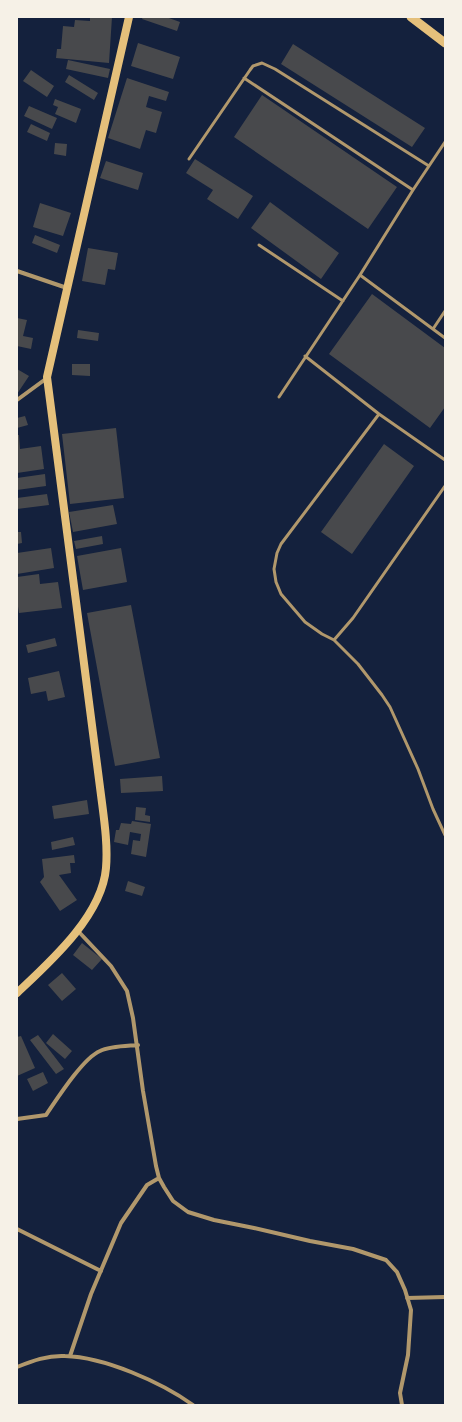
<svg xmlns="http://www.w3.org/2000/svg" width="462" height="1422" font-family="Mulish,sans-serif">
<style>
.building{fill:#48494c}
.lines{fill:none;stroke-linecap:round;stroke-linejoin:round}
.service{stroke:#b1986c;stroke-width:3}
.minor{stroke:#b1986c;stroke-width:4}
.secondary{stroke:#e5c07b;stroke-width:8}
.primary{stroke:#e5c07b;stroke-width:9}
</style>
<rect width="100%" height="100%" fill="#14213d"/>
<path class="building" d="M90 17H112L109 63 56 58 57 49H61L63 26 74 27 75 20 90 21Z
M143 17H166L180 22 177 31 142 19Z
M138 43 180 57 173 79 131 66Z
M293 44 425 128 412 147 281 64Z
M68 60 110 69 108 78 66 69Z
M31 70 54 86 47 97 23 81Z
M69 75 98 93 94 100 65 82Z
M127 78 169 92 166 101 149 96 146 107 162 112 156 133 146 130 140 149 108 138Z
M262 95 397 187 368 229 234 137Z
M55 99 81 109 76 123 55 114 58 107 53 105Z
M29 106 57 118 52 129 24 116Z
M31 124 50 133 47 141 27 132Z
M55 143 67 144 66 156 54 154Z
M195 159 253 196 238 219 207 199 213 190 186 173Z
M106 161 143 173 138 190 100 178Z
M270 202 339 253 321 279 251 228Z
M40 203 71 213 63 236 33 227Z
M35 235 60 245 57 253 32 243Z
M88 248 118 253 115 270 108 269 105 285 82 281Z
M372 294 445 348V407L430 428 329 354Z
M17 318 27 320 23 336 33 338 31 349 17 346Z
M78 330 99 333 98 341 77 338Z
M72 364H90V376L72 375Z
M17 369 29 376 17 394Z
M25 416 28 425 17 428V418Z
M116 428 124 498 70 504 62 434Z
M17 435H19L20 449 41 446 44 469 17 473Z
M384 444 414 466 352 554 321 532Z
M45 474 46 486 17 490V478Z
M47 494 49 505 17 509V498Z
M113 505 117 524 73 532 69 512Z
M17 532H21L22 543 17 544Z
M102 536 103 544 76 549 74 541Z
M51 548 54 568 17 574V553Z
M121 548 127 582 83 590 77 556Z
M39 574 40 584 58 582 62 608 19 613 17 600V577Z
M131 605 160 758 115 766 87 613Z
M55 638 57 646 28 653 26 645Z
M59 671 65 697 48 701 46 691 31 694 28 678Z
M162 776 163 791 121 793 120 779Z
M87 800 89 814 54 819 52 806Z
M136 807 146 808 145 815 150 816V822L135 820Z
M132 821 151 824 146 857 131 854 133 840 140 841 141 834 130 832 128 845 114 842 116 830H119L121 823 131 824Z
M73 837 75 845 52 850 51 842Z
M74 855 75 863H70L71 873 59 875 77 900 60 911 40 882 44 877 42 859Z
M128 881 145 887 142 896 125 891Z
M82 943 102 959 92 970 73 955Z
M62 973 76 989 62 1001 48 985Z
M53 1034 72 1051 65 1059 46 1043Z
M38 1035 64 1069 56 1074 30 1040Z
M21 1036 35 1068 17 1076V1047H18L17 1037Z
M43 1072 48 1083 33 1091 27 1079Z"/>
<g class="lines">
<path class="service" d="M244 78 413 190
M189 159 250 70 253 66 262 63 275 69 429 166
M259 245 343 301
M360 275 445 338
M433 329 445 311
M305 356 379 414 445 460
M279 397 360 275 413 190 445 142
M379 414 281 544 277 553 274 569 276 582 281 594 305 622 322 634 334 640 358 664 382 695 390 707 418 769 433 809 445 835
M334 640 353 618 445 486"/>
<path class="minor" d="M17 271 67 288
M17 400 47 378
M78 931 111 966 127 991 133 1018 143 1091 156 1166 159 1178 164 1187 173 1201 188 1212 214 1220 254 1228 310 1241 353 1249 386 1260 397 1272 405 1290 411 1310 408 1355 400 1393 402 1405
M17 1119 46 1115C57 1099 83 1058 100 1051 110 1046 127 1046 138 1045
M17 1229 101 1271
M407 1298 445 1297
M70 1356 91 1294 121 1223 147 1185 159 1178
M17 1367C32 1361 48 1355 65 1356 104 1357 161 1382 193 1405"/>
<path class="secondary" d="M17 993C50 962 102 916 106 868 108 844 104 819 101 795L47 377 129 17"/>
<path class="primary" d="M411 17 445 43"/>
</g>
<rect width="462" height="1422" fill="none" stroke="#f6f1e7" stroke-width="36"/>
</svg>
